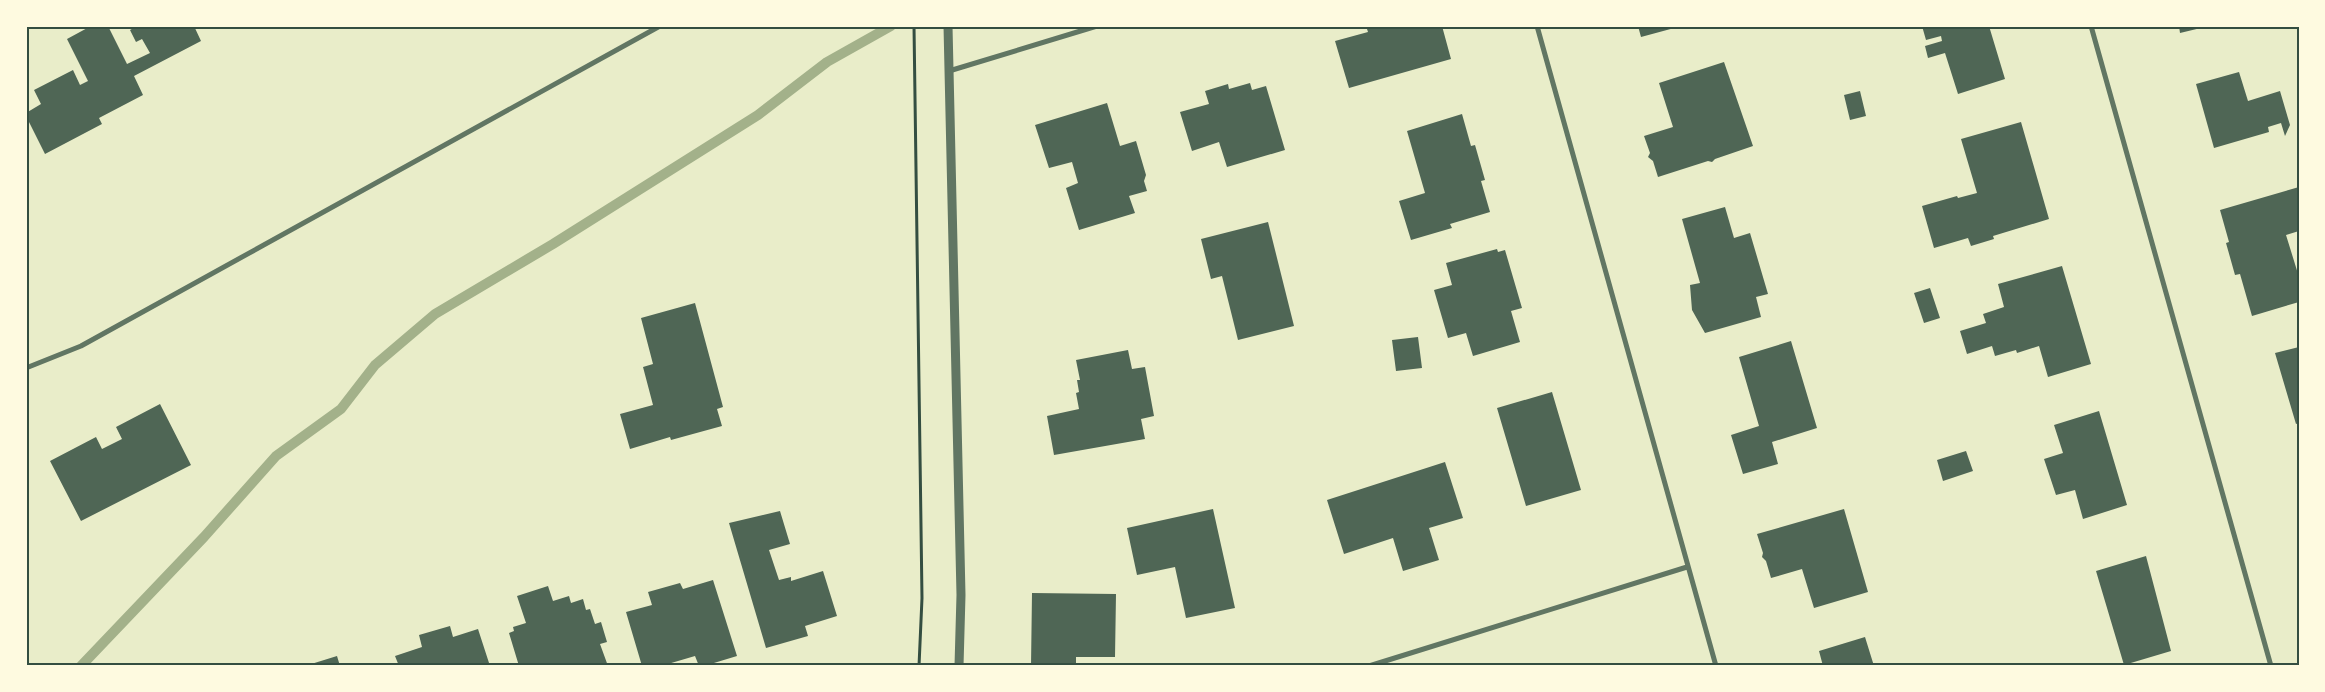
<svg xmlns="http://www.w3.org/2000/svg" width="2325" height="692" font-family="'Zilla Slab',serif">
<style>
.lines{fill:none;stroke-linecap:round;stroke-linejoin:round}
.stream{stroke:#a3b18a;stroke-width:10}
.building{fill:#4f6655}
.path{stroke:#344e41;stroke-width:3}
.minor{stroke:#617663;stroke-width:5}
.tertiary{stroke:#617663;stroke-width:9}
.neatline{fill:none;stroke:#344e41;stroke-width:2}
</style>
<rect width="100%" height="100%" fill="#e9edc9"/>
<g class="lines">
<path class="stream" d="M81 666 204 537 276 456 341 409 375 365 435 314 553 244 758 115 827 62 891 26"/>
</g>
<path class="building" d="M91 26H108L127 64 150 53 142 39 136 42 130 30 137 26H194L201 41 134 76 143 95 99 118 102 124 45 154 26 116V113L41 104 34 90 73 70 80 85 88 81 67 39Z
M1366 26H1442L1451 59 1349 88 1335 41 1368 32Z
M1638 26H1678V27L1641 37Z
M1922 26H1989L2005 79 1958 94 1945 53 1928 58 1925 46 1942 41 1941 36 1926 40Z
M2179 26H2205V27L2180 33Z
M1724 62 1753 146 1715 159 1712 162 1708 161 1658 177 1653 161 1648 157 1650 153 1644 136 1673 127 1659 83Z
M2239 72 2248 101 2280 91 2290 125 2285 136 2281 123 2268 127 2269 132 2214 148 2196 84Z
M1250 83 1252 90 1266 86 1285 150 1227 167 1219 142 1192 151 1180 112 1209 104 1205 91 1228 84 1229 89Z
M1860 91 1866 116 1850 120 1844 95Z
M1107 103 1120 146 1136 141 1146 175 1144 181 1147 191 1129 196 1135 213 1079 230 1066 188 1078 183 1072 162 1049 168 1035 125Z
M1462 114 1471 146 1475 145 1485 180 1481 181 1490 212 1450 224 1452 228 1411 240 1399 201 1425 193 1407 131Z
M2021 122 2049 219 1993 236 1994 239 1971 246 1968 238 1934 248 1922 206 1957 196 1958 198 1977 193 1961 139Z
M2299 187V231L2286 235 2299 277V302L2252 316 2240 274 2235 275 2226 243 2229 242 2220 210Z
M1725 207 1734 238 1750 233 1768 294 1756 297 1761 317 1705 333 1692 310 1690 285 1700 283 1682 219Z
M1268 222 1294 326 1238 340 1222 276 1211 279 1201 239Z
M1497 249 1498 252 1505 250 1522 308 1511 311 1520 342 1473 356 1466 333 1448 338 1434 290 1452 285 1446 263Z
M2062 266 2091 364 2048 377 2039 346 2017 353 2016 350 1995 356 1992 346 1967 354 1960 331 1986 323 1983 314 2004 307 1998 284Z
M1930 288 1940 318 1924 323 1914 293Z
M695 303 723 407 717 409 722 426 671 440 670 437 630 449 620 414 653 405 643 367 653 364 641 318Z
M1418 337 1422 368 1396 371 1392 340Z
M1791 341 1817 428 1772 442 1778 464 1743 474 1731 435 1759 426 1739 357Z
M2299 347V423L2296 424 2275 353Z
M1128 350 1132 369 1145 367 1154 416 1141 419 1145 439 1054 455 1047 416 1079 409 1076 393 1079 392 1077 380H1080L1076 360Z
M1552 392 1581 490 1526 506 1497 408Z
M160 404 191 465 81 521 50 461 96 437 102 449 122 439 116 427Z
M2099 411 2127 505 2083 519 2075 490 2056 495 2044 459 2063 453 2054 425Z
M1966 451 1973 471 1943 481 1937 460Z
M1445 462 1463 518 1429 528 1439 560 1403 571 1393 538 1344 554 1327 500Z
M1213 509 1235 608 1186 618 1175 567 1137 575 1127 528Z
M1844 509 1868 592 1814 608 1802 569 1771 578 1766 561 1762 557 1763 553 1757 534Z
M780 511 790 544 769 550 779 580 791 577V581L823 571 837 616 805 626 808 636 766 648 729 523Z
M2146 556 2171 651 2124 665 2096 571Z
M713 580 737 656 704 666H699L695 656 661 666H642L626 612 652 605 648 592 680 583 683 589Z
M548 586 553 601 569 596 571 603 583 599 586 610 590 609 595 624 601 622 607 642 600 644 608 666H519L509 633 514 631 513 627 526 623 517 596Z
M1032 593 1116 594 1115 657H1076V666H1031Z
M450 626 453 637 478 629 490 666H399L395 656 422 647 419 635Z
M1865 637 1874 666H1823L1819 651Z
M337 656 340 666H308V665Z"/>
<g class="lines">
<path class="path" d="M914 26 922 598 919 666"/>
<path class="minor" d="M1537 26 1716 666
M2091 26 2271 666
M949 71 1097 26
M26 368 81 346 660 26
M1369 666 1687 567"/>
<path class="tertiary" d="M948 26 961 595 959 666"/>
</g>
<rect width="2325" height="692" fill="none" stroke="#fefae0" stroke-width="55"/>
<rect x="28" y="28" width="2270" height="636" class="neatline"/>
</svg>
